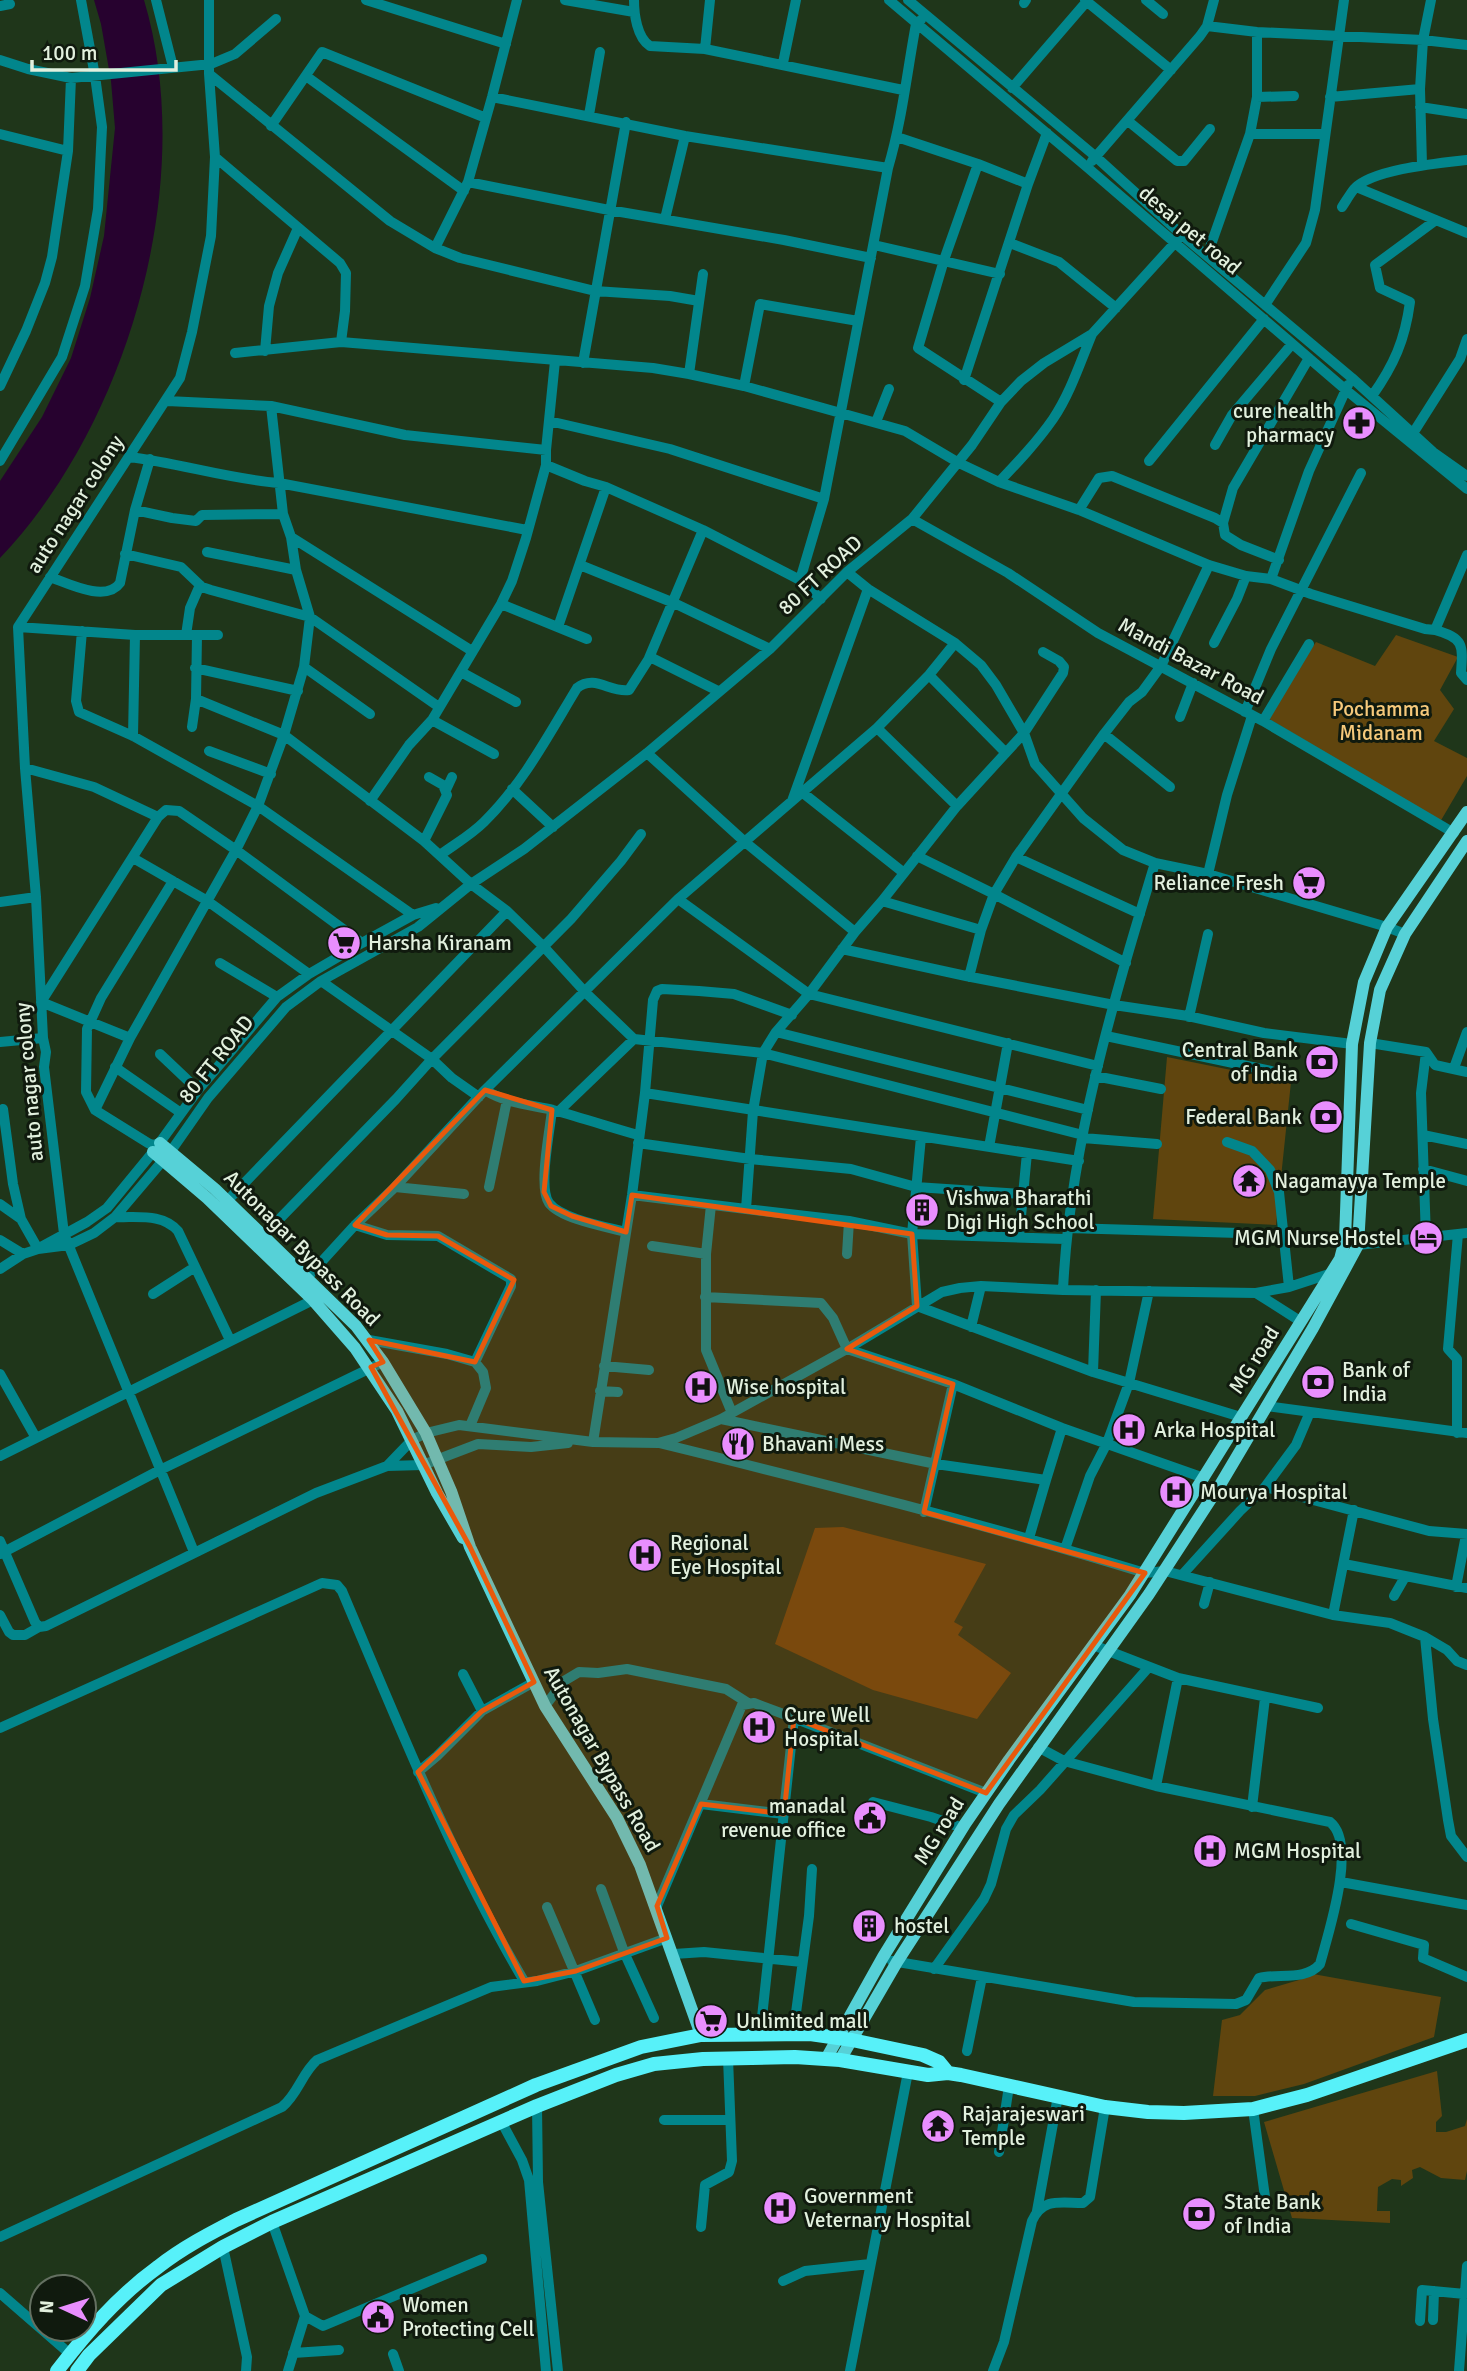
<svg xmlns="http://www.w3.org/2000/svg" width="1467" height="2371" font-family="Signika,sans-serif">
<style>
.green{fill:#60450e}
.water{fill:#27022f}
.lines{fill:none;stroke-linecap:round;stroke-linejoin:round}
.minor{stroke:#02868c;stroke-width:10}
.major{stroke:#56d1d7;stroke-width:12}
.highway{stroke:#57f1f9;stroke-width:14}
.marked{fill:#e8590c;fill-opacity:0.2;stroke:#e8590c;stroke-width:5;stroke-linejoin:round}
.labels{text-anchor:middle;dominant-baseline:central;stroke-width:6;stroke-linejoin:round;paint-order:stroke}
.street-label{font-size:21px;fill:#e2f0de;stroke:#101a0e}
.poi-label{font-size:21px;fill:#e2f0de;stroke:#101a0e;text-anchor:start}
.park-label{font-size:21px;fill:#f6c97b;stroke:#101a0e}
</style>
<rect width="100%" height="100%" fill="#1f361a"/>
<path class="green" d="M1396 635 1458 657 1440 690 1454 709 1434 741 1467 758V776L1440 822 1266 717 1316 642 1375 666Z
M1167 1057 1291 1082 1276 1225 1153 1219Z
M843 1527 986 1564 954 1622 963 1627 958 1635 1011 1673 977 1719 873 1690 775 1644 815 1528Z
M1313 1974 1441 1997 1434 2037 1304 2084 1255 2096H1213L1222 2020 1240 2015 1265 1990 1299 1980Z
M1437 2071 1442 2116 1436 2122V2132H1446L1465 2126 1467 2119V2171L1465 2180 1441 2178 1420 2167 1412 2170 1413 2178 1401 2186V2180L1392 2179 1378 2187 1377 2211H1390V2223L1292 2218 1264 2122Z"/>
<path class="water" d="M94 0H144C198 180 129 423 0 558V481L42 417 71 358 90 298 104 236 115 128 111 81 101 24Z"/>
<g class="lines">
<path class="minor" d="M156 0 173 67
M366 0 506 44
M565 0 634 12
M634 0C634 14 637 38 650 46L705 49 903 90
M889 0 1088 168 1346 390 1467 489
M908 0 1095 156 1182 235 1352 378 1433 452 1467 476
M1085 0 1171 70
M1146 0 1163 14
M1024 3 1026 0
M0 6 10 4
M1207 26 1257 32 1423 40 1431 0
M705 49 710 0
M0 60 28 69 71 78 211 64 235 54 276 19
M783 63 796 0
M209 74 390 221 435 248 460 258 595 291 670 296 699 301
M306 76 464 191
M1012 88 1088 0
M492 97 685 136 888 168
M1257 97 1294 96
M1330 97 1420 89
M1420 107 1467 114
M589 115 600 52
M1128 121 1177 161H1184L1210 129
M271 126 322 52 486 118
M0 134 68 151
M1250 134H1325
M897 137 978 164 944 260 918 348 1001 402
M215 157 340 263 346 273 345 311 341 342 653 368 689 374 744 386 905 431 959 463 999 482 1079 510 1209 565 1246 576 1271 579 1311 594 1425 629 1435 630 1467 555
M1092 161 1200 36 1207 26 1214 0
M1422 165 1420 89 1423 40 1467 45
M468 182 609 210 784 240 871 258
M1028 184 1047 133
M1356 187 1467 233
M1342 207C1346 201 1350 194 1354 189 1372 169 1441 163 1467 160
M665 219 685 136
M1010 243 1059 262 1116 308
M874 245 1000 274
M435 248 468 182 492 97 517 0
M1207 256 1250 134 1257 97V32
M1265 305 1306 243 1315 210 1344 0
M265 351 269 306 278 273 298 228
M235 353 341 342
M583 363 626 122
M689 374 703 274
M964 380 1028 184 978 164
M0 386 26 331 45 283 52 257 68 151 71 78
M744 386 760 304 858 321
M1372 396C1394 365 1405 340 1410 302L1380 288 1375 265 1436 220
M167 401 271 406 405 435 546 450V465L526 538 512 581 501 604 432 720 409 745 370 801
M549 421 670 449 824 499
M876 422 889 389
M1410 438 1460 359 1467 339
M1215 445 1232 415 1292 344
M546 450 555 361
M129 457C179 463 228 479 279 483L527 530
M0 461 62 357 85 286 98 209 102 127 95 76 81 0
M1149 461 1264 319
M546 465 585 481 606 487 703 530 800 580 821 599
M999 482C1018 462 1037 442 1053 419 1070 394 1080 363 1092 334
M135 510 172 518 196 521 202 515 283 514
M1079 510 1099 478 1112 476 1215 518 1223 523 1225 535 1241 545 1279 560
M912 519 1008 573 1098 633 1263 721 1454 833
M1223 523 1233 488 1309 358
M291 537 472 651
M207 552 296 570
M125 554 181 567 202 587 211 590 310 617 439 707
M580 565 674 603 770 649
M847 572 868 589 955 643 981 665 996 685 1024 733 1035 764 1083 818 1123 850 1155 863 1208 874 1387 927 1405 934
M50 577C67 583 106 603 120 583L135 510 150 459
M1271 579 1309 471 1348 385
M800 580 824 499 888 168C902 121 907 72 916 24L921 20
M501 604 587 639
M18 627 135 635H218
M558 627 606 487
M1435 630C1464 638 1463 645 1461 673L1467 680
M82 631 76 701 79 712 133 736 258 806 413 915
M186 635 190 608 200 585
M1214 643 1237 599 1246 576
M649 658 703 530
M304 667 370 714
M195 668 298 691
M461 672 516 702
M929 675 1005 752
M196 699 284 735 424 841 471 884 507 911 544 947 585 992 634 1039 763 1053 1083 1135
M1245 712 1271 649 1361 473
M1180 717 1193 683
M432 720 494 754
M1263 721 1309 644
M192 727 196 699 197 635
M877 728 957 806
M1104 734 1170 787
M133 736 135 635
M209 751 271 774
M647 753 745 842 855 932
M25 768 94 787 158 817
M512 789 553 827
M446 790 452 777
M803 793 904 873
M792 801 868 589
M424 841 447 795 443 785 429 777
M440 855C455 844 471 835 484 822 523 784 549 734 577 688 595 674 610 693 629 690L650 657 718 691
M917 856 994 894 1126 963
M1016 857 1140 914
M133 858 206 900 309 974
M1208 874 1227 795 1252 716
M678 899 809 994 1098 1066
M882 901 981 930
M0 902 36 897
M842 949 966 976 1114 1005 1188 1016 1264 1033 1352 1044
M220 963 277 997
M969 977 981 930 994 894 1016 857 1104 734 1129 702 1142 692 1161 666 1209 565
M321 981 432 1059 452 1078 479 1097
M1189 1017 1208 934
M776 1032 1088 1110
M1106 1036 1271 1071
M130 1038 41 1002 158 817 166 810 179 811 236 850 362 943
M0 1042 43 1038
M1370 1043 1426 1052 1435 1065 1467 1072
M1426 1052 1421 1093 1426 1238
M160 1054 198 1090
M115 1067 181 1113
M1454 1068 1467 1032
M1095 1076 1161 1089
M485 1090C505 1103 531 1105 553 1110 582 1118 610 1127 638 1135
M645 1093 1079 1161
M3 1109 13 1184 21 1219 38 1249
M95 1110 130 1038 236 850 258 806 284 735 304 667 310 617 296 570 291 537 283 514 271 406
M552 1110C550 1130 538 1188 549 1203 561 1219 607 1227 626 1232
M558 1112 634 1039
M1423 1135 1467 1144
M921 1137 912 1234 917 1306 1093 1372 1241 1417
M1083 1138 1157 1144
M1227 1142 1252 1151 1270 1170 1279 1192 1289 1287
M160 1143 152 1145 148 1143 95 1110 86 1092 87 1029 101 998 173 881
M638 1143 750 1159 851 1169 916 1187 1023 1194
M989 1147 1008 1043
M1423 1169 1467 1181
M395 1187 464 1194
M489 1187 507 1100
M632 1195 746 1209 753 1111 763 1053 776 1032 809 994 855 932 882 901 957 806 1024 733 1063 673 1064 667 1059 661 1043 652
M228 1200 507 911
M0 1204 21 1219
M711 1205 706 1254V1350L732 1413
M746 1209 849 1221 912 1234 1065 1239
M115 1217C138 1218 162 1213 178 1231L230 1340
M355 1225 387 1235 438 1236 511 1279V1286L475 1362
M1067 1228 1239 1233
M1019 1237 1027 1153
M260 1239 396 1099 432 1059 571 919 621 861 641 834
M0 1240 23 1254
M1358 1245 1467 1233
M652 1246 706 1254
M41 1247 87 1222 107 1208 153 1152 198 1090 277 997 309 974 362 943 413 915 436 908
M847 1254 849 1221
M0 1269 23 1254 38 1249 69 1245 94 1233 115 1217 171 1151 208 1098 286 1007 321 981 418 927 471 884 524 849 647 753 770 649 847 572 912 519 972 445 1001 402 1021 381 1044 363 1092 334 1182 235
M304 1281 355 1225 395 1187 485 1090 678 899 877 728 929 675 955 643
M1063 1290C1070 1144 1113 1002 1155 863
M1256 1293 1300 1321
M153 1294 195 1267
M705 1297 821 1303 833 1318 847 1349 953 1384 1062 1428 1204 1478
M971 1327 981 1286
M369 1340 447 1354 475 1362 483 1372 486 1388 470 1426
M604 1366 649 1370
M1093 1372 1096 1290
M0 1374 36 1438
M600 1391 618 1392
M1266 1406 1467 1433
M721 1419 936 1464 1046 1480 1062 1428
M1457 1433V1359L1448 1349 1458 1234
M593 1442 632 1195 645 1093 653 1000 657 991 662 989 699 991 734 994 792 1015
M659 1443C822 1483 984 1524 1145 1573L1165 1571 1333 1615 1390 1623 1425 1637 1447 1650 1457 1661 1467 1665
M0 1456 313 1300
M387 1466 412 1440 426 1433 459 1425 593 1442 658 1443 676 1438 721 1419 847 1349 942 1292 960 1288 981 1286 1063 1290 1256 1293 1289 1287 1332 1273
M1265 1487 1429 1531 1467 1534
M924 1512 953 1384
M1029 1538 1046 1480
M0 1541 35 1622 39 1627 46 1626 316 1493 387 1466 423 1465 478 1444 531 1447 568 1443
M1065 1549 1090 1476 1107 1443 1129 1383 1149 1291
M194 1552 64 1234 44 1067 46 1052 43 1038 36 897 25 768 18 627 180 378 192 332 211 236 215 157 209 74V0
M0 1554 160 1470 383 1362
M1344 1564 1467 1588
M1182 1575 1240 1511 1265 1487 1296 1445 1310 1412
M1456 1587 1466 1535
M1394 1596 1405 1577
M1204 1604 1210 1582
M0 1615 9 1632 13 1635H25L39 1627
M1333 1615 1354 1510
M1425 1637 1433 1719 1448 1820 1451 1836 1467 1857
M1093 1645 1178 1678 1318 1708
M463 1674 482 1711
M545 1706 564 1681 579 1672 598 1673 627 1669 726 1689 748 1703
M794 1718 986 1793
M0 1728 322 1583 337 1585 342 1591C398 1723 451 1857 524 1981
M418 1772 437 1756 482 1711 534 1682
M1156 1786 1178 1678
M873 1802 931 1817 963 1828
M701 1804 784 1814
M1252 1807 1265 1698
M1341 1882 1467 1905
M601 1889 624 1952 654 2018
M657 1906 742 1705 754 1703 794 1718 760 2036
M547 1907 595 2020
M1351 1924 1424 1945 1423 1958 1467 1977
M674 1954 704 1952 802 1962
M892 1961 1134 2002 1236 2004 1246 2000 1259 1978C1278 1973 1306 1981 1320 1964 1328 1934 1358 1844 1330 1822L1156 1786 1064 1761 1038 1747
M934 1969 984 1899 991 1884 1006 1829 1014 1815 1040 1790 1148 1668
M793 2035 809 1916 812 1869
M967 2051 982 1977
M537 2106 538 2182 558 2371
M1253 2109 1265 2197
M664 2120H730
M501 2121 522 2160 529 2180 546 2371
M999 2152 1009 2086
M1037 2211 1058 2096
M272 2222 305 2316 288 2371
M701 2227 705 2185 729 2172 732 2161 728 2058
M0 2237 282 2107C298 2094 302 2073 317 2060L491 1987 537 1981 576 1971 667 1938
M223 2247 247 2357 246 2371
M783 2281 805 2271 870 2264
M0 2293 70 2354
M305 2316 323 2326 482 2259
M1433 2320 1434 2291
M1420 2321 1422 2290 1465 2294
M293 2353 339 2350
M393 2354 399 2371
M850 2371 908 2072
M993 2371 1004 2342 1032 2221C1043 2197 1061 2203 1083 2203L1090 2197 1105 2107
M1459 2371 1467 2266"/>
<path class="major" d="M160 1143 215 1189 356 1326 383 1362 426 1433 451 1491 470 1547 545 1706 617 1818 640 1865 701 2035
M153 1152 207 1198 313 1300 355 1348 397 1411 437 1493 463 1538
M826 2059 883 1957 965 1824 1009 1760 1130 1595 1340 1259 1345 1240 1352 1044 1364 982 1387 927 1467 812
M840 2060 897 1962 999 1804 1149 1594 1220 1485 1313 1328 1358 1245 1370 1043 1380 990 1405 934 1467 841"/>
<path class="highway" d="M57 2371C87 2332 118 2296 158 2267 182 2248 209 2234 236 2220L536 2085 641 2047 701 2035 810 2034 852 2040 923 2055 939 2062 948 2073
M77 2371 89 2355 161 2285 223 2247 272 2222 537 2106 616 2075 654 2064 703 2059 795 2057 840 2060 928 2075 948 2073 961 2075 1105 2107 1148 2112 1184 2113 1253 2109 1307 2095 1467 2040"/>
</g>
<path class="marked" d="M485 1090 552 1110 544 1192 551 1206 572 1216 626 1232 632 1195 912 1234 917 1306 847 1349 953 1384 924 1512 1145 1573 986 1793 794 1718 784 1814 701 1804 657 1906 667 1938 576 1971 524 1981 418 1772 482 1711 534 1682 470 1547 371 1367 383 1362 369 1340 475 1362 514 1280 438 1236 387 1235 355 1225Z"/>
<defs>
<g id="pharmacy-disc" transform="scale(1.75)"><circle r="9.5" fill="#e98efe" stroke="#101a0e"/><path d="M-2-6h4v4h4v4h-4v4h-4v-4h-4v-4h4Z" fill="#111"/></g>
<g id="supermarket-disc" transform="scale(1.75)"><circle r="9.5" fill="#e98efe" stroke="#101a0e"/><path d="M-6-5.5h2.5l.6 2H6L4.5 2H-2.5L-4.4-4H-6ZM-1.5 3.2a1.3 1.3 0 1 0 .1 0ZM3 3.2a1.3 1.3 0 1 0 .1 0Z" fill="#111"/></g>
<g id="bank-disc" transform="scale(1.75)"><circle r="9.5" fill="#e98efe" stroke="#101a0e"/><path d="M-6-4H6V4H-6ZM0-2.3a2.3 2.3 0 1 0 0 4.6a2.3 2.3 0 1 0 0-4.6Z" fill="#111"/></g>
<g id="temple-disc" transform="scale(1.75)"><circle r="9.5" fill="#e98efe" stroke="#101a0e"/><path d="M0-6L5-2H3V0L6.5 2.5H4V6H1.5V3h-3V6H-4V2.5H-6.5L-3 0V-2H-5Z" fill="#111"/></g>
<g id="building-disc" transform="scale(1.75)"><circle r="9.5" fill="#e98efe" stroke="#101a0e"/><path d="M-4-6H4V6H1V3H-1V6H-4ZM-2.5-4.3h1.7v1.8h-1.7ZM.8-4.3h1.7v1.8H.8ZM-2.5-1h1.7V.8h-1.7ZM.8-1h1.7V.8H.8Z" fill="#111"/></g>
<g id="hotel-disc" transform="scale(1.75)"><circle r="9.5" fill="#e98efe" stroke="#101a0e"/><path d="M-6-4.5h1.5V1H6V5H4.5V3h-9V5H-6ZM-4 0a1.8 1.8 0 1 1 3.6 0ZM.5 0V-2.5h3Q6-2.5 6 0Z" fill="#111"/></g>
<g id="hospital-disc" transform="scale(1.75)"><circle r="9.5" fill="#e98efe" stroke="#101a0e"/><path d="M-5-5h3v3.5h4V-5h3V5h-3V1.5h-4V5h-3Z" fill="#111"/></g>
<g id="restaurant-disc" transform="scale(1.75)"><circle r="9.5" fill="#e98efe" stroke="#101a0e"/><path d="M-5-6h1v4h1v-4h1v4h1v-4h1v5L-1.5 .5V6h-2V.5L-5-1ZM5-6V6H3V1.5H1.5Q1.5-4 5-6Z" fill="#111"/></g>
<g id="civic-disc" transform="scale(1.75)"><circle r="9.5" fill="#e98efe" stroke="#101a0e"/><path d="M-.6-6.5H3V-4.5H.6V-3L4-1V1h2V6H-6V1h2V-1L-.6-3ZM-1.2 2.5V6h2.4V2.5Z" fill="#111"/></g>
</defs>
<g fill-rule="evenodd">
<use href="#pharmacy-disc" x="1359" y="423"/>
<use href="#supermarket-disc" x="1309" y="883"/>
<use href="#supermarket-disc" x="344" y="943"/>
<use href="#bank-disc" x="1322" y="1062"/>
<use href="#bank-disc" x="1326" y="1117"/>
<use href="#temple-disc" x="1249" y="1181"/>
<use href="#building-disc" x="922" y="1210"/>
<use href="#hotel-disc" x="1426" y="1238"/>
<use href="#bank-disc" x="1318" y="1382"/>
<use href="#hospital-disc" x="701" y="1387"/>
<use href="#hospital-disc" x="1129" y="1430"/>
<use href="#restaurant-disc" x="738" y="1444"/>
<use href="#hospital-disc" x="1176" y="1492"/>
<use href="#hospital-disc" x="645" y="1555"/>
<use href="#hospital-disc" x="759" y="1727"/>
<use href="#civic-disc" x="870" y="1818"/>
<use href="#hospital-disc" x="1210" y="1851"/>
<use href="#building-disc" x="869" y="1926"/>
<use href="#supermarket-disc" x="711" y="2021"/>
<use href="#temple-disc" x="938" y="2126"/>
<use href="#hospital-disc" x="780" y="2208"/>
<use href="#bank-disc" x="1199" y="2214"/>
<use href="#civic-disc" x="378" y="2317"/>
</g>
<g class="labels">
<g class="street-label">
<text transform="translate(1190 230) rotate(40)">desai pet road</text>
<text transform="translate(75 504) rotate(-57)">auto nagar colony</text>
<text transform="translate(820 575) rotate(-43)">80 FT ROAD</text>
<text transform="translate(1191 661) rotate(28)">Mandi Bazar Road</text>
<text transform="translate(216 1059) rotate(-51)">80 FT ROAD</text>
<text transform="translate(29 1082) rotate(-95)">auto nagar colony</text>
<text transform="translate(302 1248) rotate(45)">Autonagar Bypass Road</text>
<text transform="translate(1254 1360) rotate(-58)">MG road</text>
<text transform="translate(602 1759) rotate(60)">Autonagar Bypass Road</text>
<text transform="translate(939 1831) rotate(-58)">MG road</text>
</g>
<g class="poi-label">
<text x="1334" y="411" text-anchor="end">cure health<tspan x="1334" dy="24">pharmacy</tspan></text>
<text x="1284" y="883" text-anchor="end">Reliance Fresh</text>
<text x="368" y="943">Harsha Kiranam</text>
<text x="1298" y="1050" text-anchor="end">Central Bank<tspan x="1298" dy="24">of India</tspan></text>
<text x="1302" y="1117" text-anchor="end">Federal Bank</text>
<text x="1274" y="1181">Nagamayya Temple</text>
<text x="946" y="1198">Vishwa Bharathi<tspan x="946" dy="24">Digi High School</tspan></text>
<text x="1402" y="1238" text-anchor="end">MGM Nurse Hostel</text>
<text x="1342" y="1370">Bank of<tspan x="1342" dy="24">India</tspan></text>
<text x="726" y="1387">Wise hospital</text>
<text x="1154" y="1430">Arka Hospital</text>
<text x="762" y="1444">Bhavani Mess</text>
<text x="1200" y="1492">Mourya Hospital</text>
<text x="670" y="1543">Regional<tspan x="670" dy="24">Eye Hospital</tspan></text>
<text x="784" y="1715">Cure Well<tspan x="784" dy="24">Hospital</tspan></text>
<text x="846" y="1806" text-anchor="end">manadal<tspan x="846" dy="24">revenue office</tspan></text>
<text x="1234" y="1851">MGM Hospital</text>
<text x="894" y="1926">hostel</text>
<text x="736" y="2021">Unlimited mall</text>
<text x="962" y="2114">Rajarajeswari<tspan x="962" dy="24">Temple</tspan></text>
<text x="804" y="2196">Government<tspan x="804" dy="24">Veternary Hospital</tspan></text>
<text x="1224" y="2202">State Bank<tspan x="1224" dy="24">of India</tspan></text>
<text x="402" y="2305">Women<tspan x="402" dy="24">Protecting Cell</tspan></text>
</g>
<g class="park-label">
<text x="1381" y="709">Pochamma<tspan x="1381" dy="24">Midanam</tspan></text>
</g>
</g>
<g transform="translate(63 2308) rotate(274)"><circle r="33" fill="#101a0e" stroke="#647061" stroke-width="2"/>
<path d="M0-5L12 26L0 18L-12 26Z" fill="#e98efe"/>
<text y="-10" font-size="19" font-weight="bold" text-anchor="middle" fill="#e2f0de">N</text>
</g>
<path d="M32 60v10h144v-10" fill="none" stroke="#e2f0de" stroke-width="3.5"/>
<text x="42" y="60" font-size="21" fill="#e2f0de" stroke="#101a0e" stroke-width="5" paint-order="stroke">100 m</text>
</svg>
